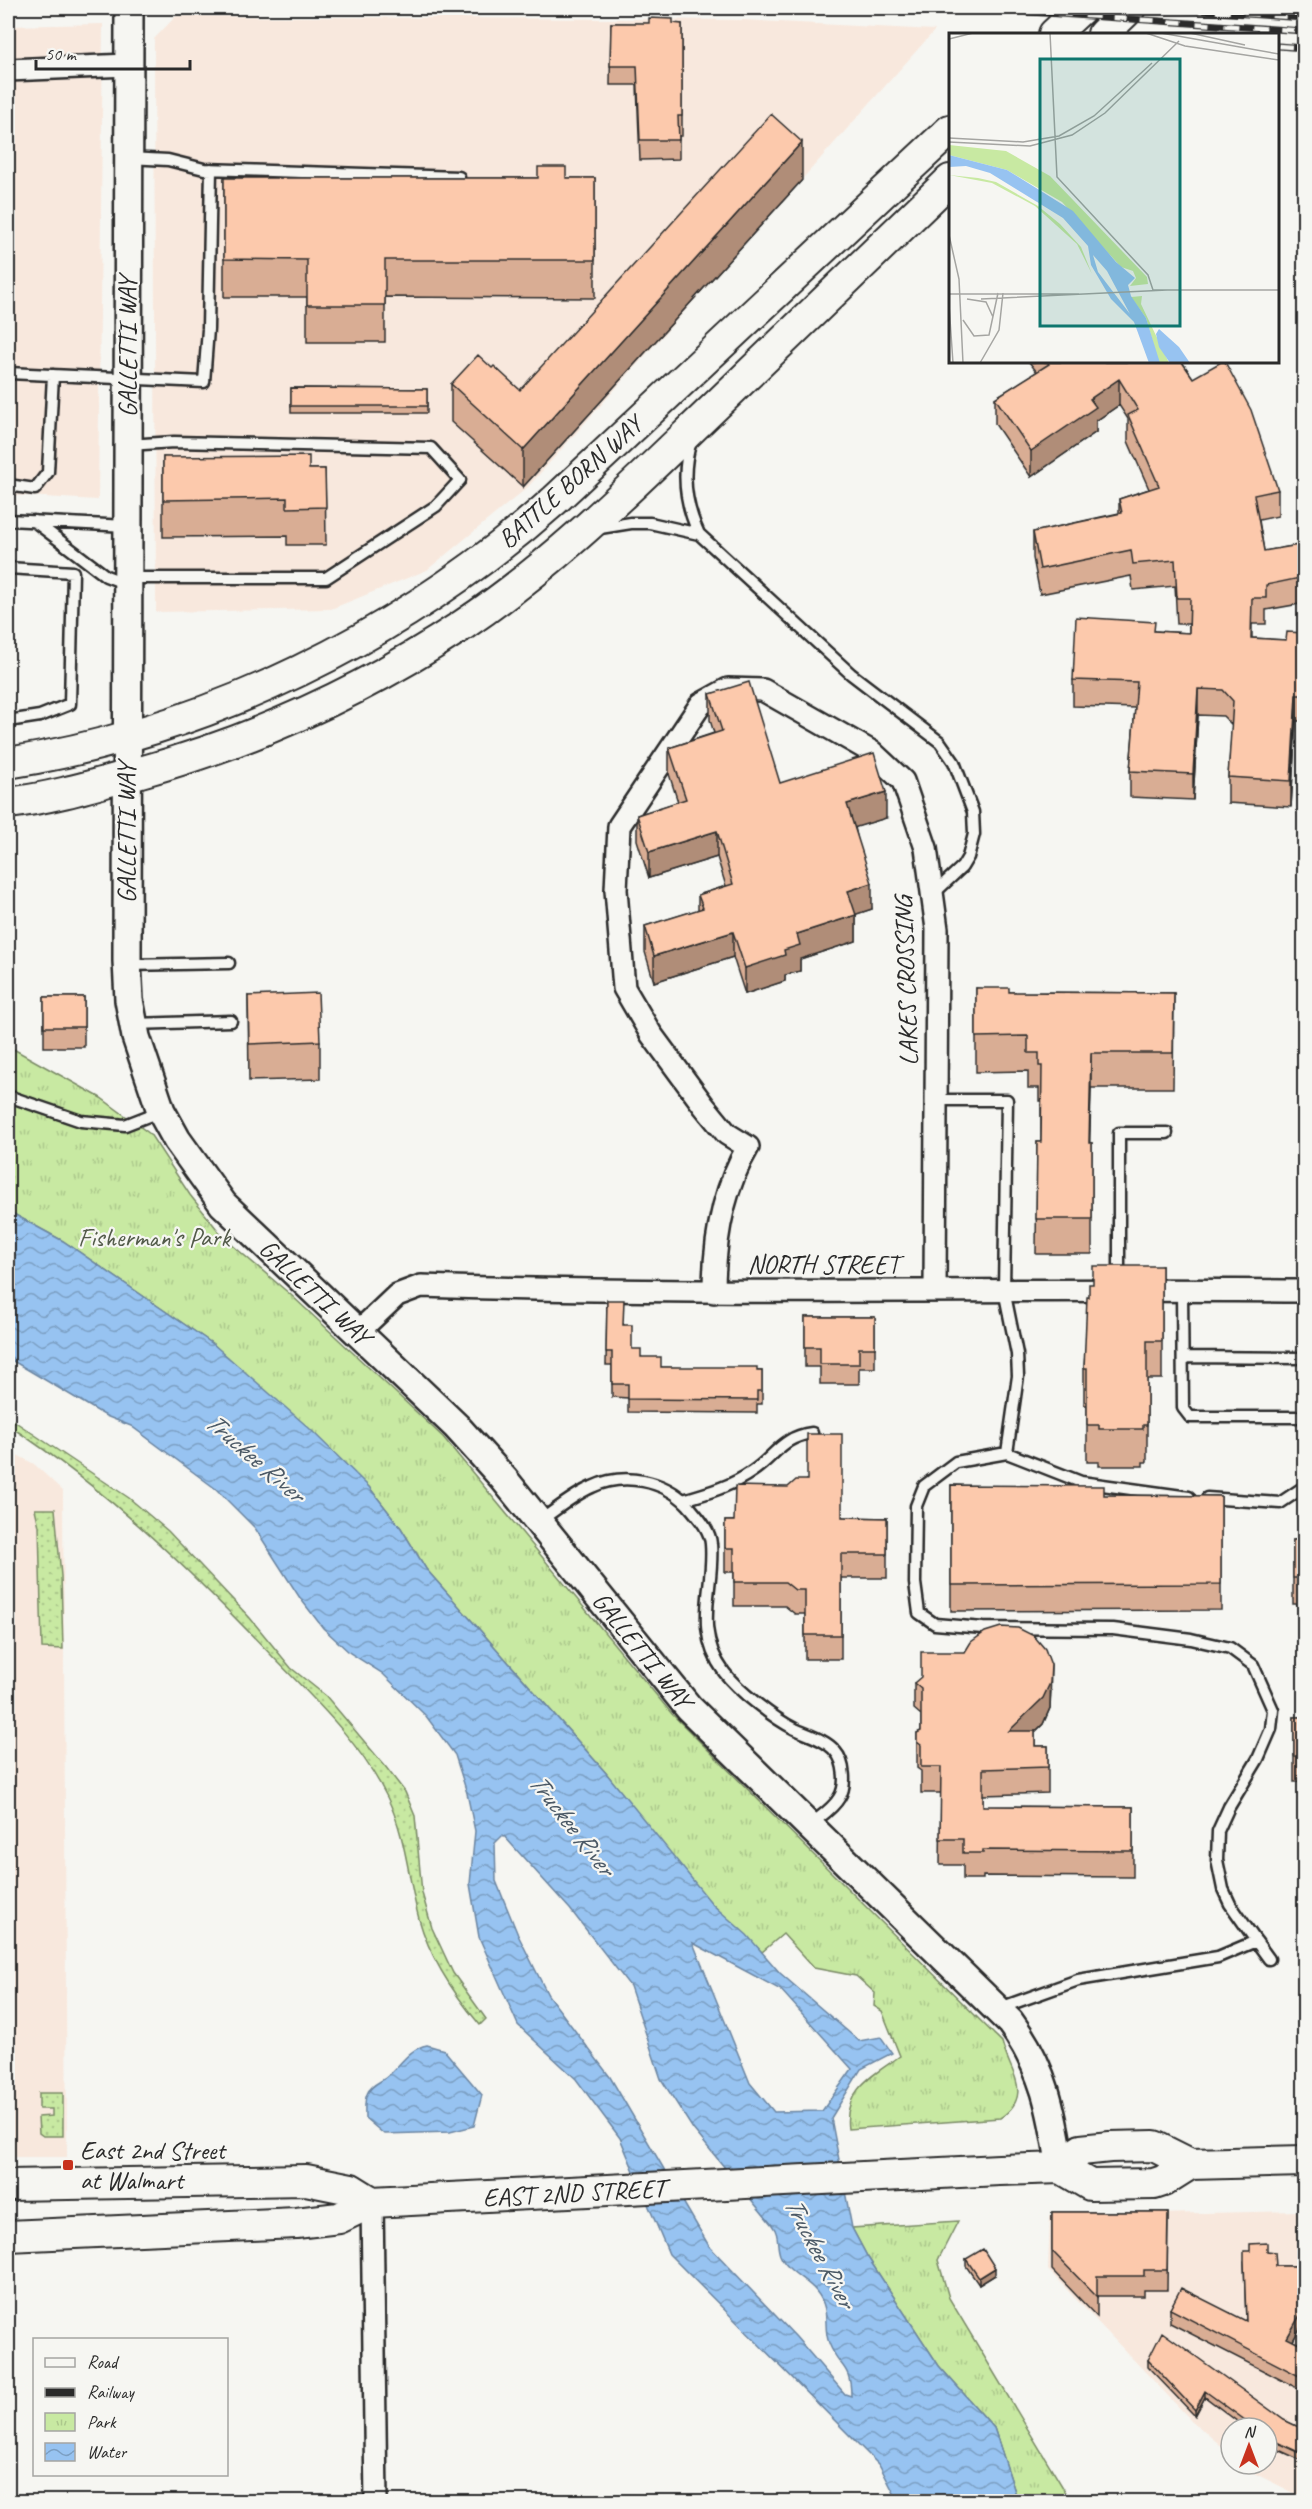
<svg xmlns="http://www.w3.org/2000/svg" width="1312" height="2509" font-family="Caveat,sans-serif">
<style>
.built{fill:#f8e8dd}
.grass{fill:url(#grass-dots);stroke:#7a8a66;stroke-width:1.5}
.park{fill:url(#park-tufts);stroke:#7a8a66;stroke-width:1.5}
.water{fill:url(#water-waves);stroke:#6c86a2;stroke-width:1.5;fill-rule:evenodd}
.lines{fill:none;stroke-linecap:round;stroke-linejoin:round}
.service-casing{stroke:#2b2b2b;stroke-width:15}
.minor-casing{stroke:#2b2b2b;stroke-width:26}
.tertiary-casing{stroke:#2b2b2b;stroke-width:32}
.secondary-casing{stroke:#2b2b2b;stroke-width:34}
.service{stroke:#f6f6f2;stroke-width:10}
.minor{stroke:#f6f6f2;stroke-width:21}
.tertiary{stroke:#f6f6f2;stroke-width:27}
.secondary{stroke:#f6f6f2;stroke-width:30}
.rail-casing{stroke:#2b2b2b;stroke-width:7}
.rail{stroke:#f6f6f2;stroke-width:4.5;stroke-dasharray:14;stroke-linecap:butt}
.wall{fill:#d9ad94;stroke:#2b2b2b;stroke-width:1.5}
.shaded-wall{fill:#b08d78;stroke:#2b2b2b;stroke-width:1.5}
.building{fill:#fcc9ac;stroke:#2b2b2b;stroke-width:1.5}
.poi-dot{fill:#c8321e;stroke:#f6f6f2;stroke-width:2}
.labels{text-anchor:middle;dominant-baseline:central;stroke-width:4.5;stroke-linejoin:round;paint-order:stroke}
.street-label{font-size:26px;fill:#2b2b2b;stroke:#f6f6f2}
.park-label{font-size:26px;fill:#525a49;stroke:#f6f6f2}
.poi-label{font-size:26px;fill:#2b2b2b;stroke:#f6f6f2;text-anchor:start}
.water-label{font-size:27px;font-style:italic;fill:#4b5966;stroke:#f6f6f2}
.inset-road{fill:none;stroke:#a5a5a2;stroke-width:1.5}
.view{fill:#0f766e;fill-opacity:0.15;stroke:#0f766e;stroke-width:3}
.inset-edge{fill:none;stroke:#2b2b2b;stroke-width:3}
</style>
<defs>
<pattern id="grass-dots" width="8" height="8" patternUnits="userSpaceOnUse" patternTransform="scale(1.5)"><rect width="8" height="8" fill="#c8e9a2"/><path d="M2 2h.1M6 6h.1" fill="none" stroke="#acc88c" stroke-width="1.8" stroke-linecap="round"/></pattern>
<pattern id="park-tufts" width="24" height="20" patternUnits="userSpaceOnUse" patternTransform="scale(1.5)"><rect width="24" height="20" fill="#c8e9a2"/><path d="M3 7l-1-3M5 7V3M7 7l1-3M15 17l-1-3M17 17v-4M19 17l1-3" fill="none" stroke="#acc88c"/></pattern>
<pattern id="water-waves" width="16" height="10" patternUnits="userSpaceOnUse" patternTransform="scale(1.5)"><rect width="16" height="10" fill="#97c3f1"/><path d="M0 5q4-4 8 0t8 0" fill="none" stroke="#7b9fc3"/></pattern>
</defs>
<rect width="100%" height="100%" fill="#f6f6f2"/>
<filter id="ink" filterUnits="userSpaceOnUse"><feTurbulence type="fractalNoise" baseFrequency=".0167" numOctaves="2"/><feDisplacementMap in="SourceGraphic" scale="12" xChannelSelector="R" yChannelSelector="G"/><feConvolveMatrix kernelMatrix="1 2 1 2 8 2 1 2 1" color-interpolation-filters="sRGB"/></filter>
<g filter="url(#ink)">
<path class="built" d="M176 16 743 20 935 30 528 487 427 570 331 609 156 612 154 39Z
M103 24 98 500 8 495V26Z
M8 1450 34 1464 63 1491 67 2157H8Z
M1304 2211V2498L1252 2472 1243 2464H1267V2428H1231V2454L1192 2421 1048 2270 1050 2216Z"/>
<path class="grass" d="M8 1417 129 1498 168 1531 250 1618 291 1668 326 1696 385 1766 405 1792 415 1816 422 1893 432 1928 453 1973 486 2019 480 2025C454 1994 430 1959 419 1919 408 1878 406 1836 387 1797 360 1742 315 1700 273 1657 189 1569 110 1492 8 1425Z
M35 1509H55L61 1576 63 1649 42 1648 39 1526Z
M39 2093H63V2136H43L39 2133 38 2117 52 2116V2109H39Z"/>
<path class="park" d="M8 1046 101 1098 150 1134 190 1195 224 1238 291 1295 443 1437 672 1714 1002 2042C1009 2072 1035 2095 1000 2118L848 2129C843 2090 872 2076 900 2056L882 2011 874 2006 875 1993 856 1976 814 1968 783 1934 762 1952 713 1905 677 1864 606 1773 426 1569 401 1528 369 1487 213 1344 63 1241 8 1211Z
M958 2221 938 2260 949 2298 1071 2501H1018L994 2428 939 2366 867 2256 852 2228Z"/>
<path class="water" d="M8 1211 63 1241 213 1344 309 1428 369 1487 401 1528 426 1569 606 1773 713 1905 747 1935 780 1973 859 2041 881 2037 892 2053 861 2069 831 2118 852 2228 867 2256 939 2366 994 2428 1018 2501H898L880 2466 669 2254 620 2138 576 2079 518 2025 479 1937 470 1884 475 1831 467 1793 455 1755 426 1716 382 1673 350 1653 323 1628 300 1598 255 1528 216 1489 131 1426 106 1416 8 1358ZM503 1835 570 1909 630 1986 661 2079 693 2129 772 2225C780 2235 776 2244 780 2255 787 2272 805 2278 816 2291 832 2311 822 2325 829 2343 839 2369 851 2363 851 2396L845 2394 796 2337 709 2246 610 2077 548 1995 518 1935 496 1881 495 1843ZM693 1943 781 1990 852 2069 822 2111 774 2112 750 2083Z
M427 2045 444 2050 482 2095 474 2126 450 2132 384 2134 365 2118C365 2111 364 2100 367 2094 371 2084 382 2082 389 2075 400 2065 410 2048 427 2045Z"/>
<g class="lines">
<g class="service-casing">
<path id="service" d="M128 158 168 160 204 169 459 177
M8 373 204 382 208 329 211 169
M691 441C681 473 685 504 699 534
M128 445 174 442 431 448 460 480 436 506 326 578H128
M8 485 35 489 48 472 53 375
M8 520 127 526
M34 521 106 576 127 584
M600 528 631 523H650L699 534 851 674 940 742 954 762 973 812 974 834 968 857 962 867 932 895
M8 568 73 572 70 704 40 716 8 721
M128 965 229 963
M134 1024 231 1021
M8 1096 81 1121 125 1125 161 1111
M936 1100H1007L1004 1290 1017 1354 1018 1376 1007 1453 956 1462 924 1486 916 1506 915 1583 919 1613 935 1624 983 1628 1113 1629 1191 1639 1230 1648 1253 1665 1273 1710 1271 1729 1258 1759 1229 1807 1218 1831 1217 1860 1223 1889 1230 1904 1256 1941 1218 1957 1078 1980 1000 2008
M1119 1280V1133H1167
M1182 1290 1183 1408 1190 1417H1304
M1183 1357 1304 1358
M1007 1453 1081 1482 1189 1497
M1207 1498 1280 1503 1304 1487
M683 1500C708 1493 732 1486 753 1471 776 1455 782 1437 812 1433
M538 1522C556 1510 573 1495 592 1487 624 1472 664 1480 688 1505 697 1516 710 1529 711 1544 715 1587 692 1629 724 1672 738 1691 775 1719 795 1729 808 1735 826 1740 835 1751 845 1762 847 1786 839 1798 833 1809 818 1818 809 1826
M1256 1941 1269 1959"/>
</g>
<g class="minor-casing">
<path id="minor" d="M8 70 128 65
M714 1292C714 1242 722 1191 748 1147L727 1134 704 1106 651 1034 624 988 616 890 619 826 701 704 728 689 763 690 872 752 903 781 926 848 937 929 935 1290
M358 1332 397 1295 421 1286C715 1296 1010 1288 1304 1291
M372 2202 376 2502"/>
</g>
<g class="tertiary-casing">
<path id="tertiary" d="M129 8 127 961 129 1000 136 1037 161 1111 177 1140 223 1204 456 1426 504 1479 689 1708 1010 2022C1045 2069 1052 2112 1061 2168"/>
</g>
<g class="secondary-casing">
<path id="secondary" d="M1054 34 1082 8
M1103 34 1130 8
M8 763C209 731 403 636 555 500L950 130
M8 803C52 798 94 785 137 773 253 741 362 692 463 625 550 567 625 493 700 421 783 341 867 261 950 180
M1061 2168 1081 2150 1110 2147 1154 2146 1190 2164
M8 2185 306 2180 351 2189 372 2202
M8 2236 296 2223 339 2218 372 2202 999 2170 1061 2168 1090 2185 1154 2184 1163 2181 1190 2164 1304 2161"/>
</g>
<use href="#service" class="service"/>
<use href="#minor" class="minor"/>
<use href="#tertiary" class="tertiary"/>
<use href="#secondary" class="secondary"/>
<g class="rail-casing">
<path id="rail" d="M973 8 1304 31
M1160 8 1304 18
M1278 46 1304 48"/>
</g>
<use href="#rail" class="rail"/>
</g>
<path class="wall" d="M611 23 682 24V136H679V159L640 160 637 85H610Z
M224 178H595V298L385 297V342H307V297H224Z
M802 180 523 487 451 422V384L492 368 520 390Z
M1029 362H1183H1182L1193 378 1278 490V516L1259 520 1264 551 1305 544V603L1266 610V624H1252V638L1286 640 1305 633V721H1296L1291 807 1228 803V777L1232 725 1223 716 1198 715 1193 800 1130 797V771L1135 708 1073 706V680L1155 631 1189 633V624H1177L1175 586 1133 590 1131 576 1040 594 1033 558V532L1119 513V499L1149 489 1128 441V419L1119 405 1096 421V432L1031 477 995 424V398L1037 372Z
M291 388 427 389V413H291Z
M163 457 309 469H325L326 545H287V536L163 537Z
M710 694 780 783 886 818 855 827 872 909 856 914V941L800 959V971L785 975V981L745 994 733 957 654 982 645 952V926L698 910V895L726 886 717 857 649 878 637 840V815L678 802 669 774V748L714 733 710 720Z
M976 988 1009 992 1174 993 1173 1088H1091L1089 1143H1092V1254H1036L1037 1142H1041V1101H1039V1088H1028V1071L976 1072Z
M248 996 320 1041V1079L249 1081Z
M44 997H84V1047H44Z
M1162 1266V1379H1147V1462H1143V1466H1099V1462H1087V1405H1084V1368L1089 1297 1093 1284Z
M607 1300 624 1325 632 1349 641 1357 661 1367 762 1371V1404H757V1413L628 1412V1398L612 1397V1365H606Z
M805 1317H875V1368H859V1384H820V1367H805Z
M951 1485 1104 1495 1221 1496V1610L951 1611Z
M842 1517 887 1518V1578H841V1659H805V1614H795L785 1606H734V1572H725V1521Z
M1293 1540H1305V1604H1293Z
M914 1683 1051 1691 1050 1708 1043 1724 1035 1732V1746H1048V1793L983 1795V1806L1133 1807V1877L983 1876V1879H963V1865H940L941 1793H921V1771L917 1768V1733L921 1731V1715L914 1709Z
M1294 1717H1305V1782H1294Z
M1052 2212H1168L1167 2290H1144V2296H1097V2317L1052 2270Z
M1267 2251 1276 2266H1305V2319L1293 2341 1305 2347V2392L1170 2323V2309L1246 2321 1244 2261Z
M966 2259 995 2275 979 2285 966 2266Z
M1148 2360 1305 2430V2462L1272 2447 1267 2443V2428H1246L1205 2397 1195 2416 1148 2367Z"/>
<path class="shaded-wall" d="M802 142V180L523 487V450Z
M1119 379V405L1096 421V432L1031 477V451L1090 399Z
M1198 689V715L1193 800V774Z
M1296 695V721L1291 807V781Z
M886 792V818L847 830V804Z
M717 831V857L649 878V852Z
M872 883V909L848 917V891Z
M856 915V941L800 959V971L785 975V981L745 994V968L784 950 797 934Z
M733 932V957L654 982V956Z
M11 991V1010L8 1017V997Z
M1091 1053V1088L1089 1178V1143Z
M1051 1665 1050 1708 1043 1724 1009 1757V1731Z
M995 2268V2275L979 2285V2278Z
M1305 2306V2319L1287 2351V2338Z
M1205 2391V2397L1195 2416V2410Z"/>
<path class="building" d="M649 18 673 19V23L682 24V116H678L679 140H640L637 66H610L611 23H649Z
M771 114 802 142 523 450 451 384 478 355 492 368 494 366 520 390Z
M538 167H566V178H595V260H385V305H307V260L224 259V178H538Z
M1047 362H1182L1193 378 1221 362H1225L1251 410 1278 490 1254 495 1264 551 1305 544V577L1266 585V598H1252L1251 638 1286 640 1287 632 1305 633V695H1296L1291 781 1228 777 1233 701 1223 690 1198 689 1193 774 1130 771 1137 682 1073 680 1076 617 1155 622 1154 631 1189 633 1190 598H1177L1175 560 1133 564 1131 550 1040 569 1033 532 1122 513 1119 499 1159 486 1128 415 1138 410 1119 379 1090 399 1096 407 1031 451 995 398 1049 364Z
M291 388 427 389V406H291Z
M309 456V469H325L326 507 287 508V498L163 500V457Z
M749 682 780 783 874 753 886 792 847 804 872 883 848 891 856 915 797 934 800 945 784 950 785 955 745 968 733 932 654 956 645 926 703 908 698 895 733 884 717 831 649 852 637 815 686 799 669 748 722 731 710 694Z
M976 988H1009V992L1174 993 1173 1053H1091L1089 1143H1092V1219H1036L1037 1142H1041L1042 1066H1039V1053H1028V1036L976 1037Z
M8 989 11 991 8 997Z
M318 993 320 1041 249 1044 248 996Z
M44 997H84V1027H44Z
M1093 1266H1162V1341H1147V1425H1143V1429H1099V1425H1087V1368H1084L1087 1297H1089V1284H1093Z
M607 1300H624L623 1325H632V1349H641V1357H661V1367H757V1371H762V1391H757V1400L628 1399V1384H612V1352H606Z
M805 1317H875V1348H859V1364H820V1347H805Z
M807 1434H842V1517L887 1518V1554H841V1635H805V1590H795L785 1582H734V1548H725V1521H734L735 1486 788 1487 796 1480H807Z
M951 1485 1104 1486V1495L1221 1496V1584L951 1585Z
M1293 1540H1305V1578H1293Z
M1001 1627 1018 1628 1034 1636 1045 1649 1051 1665 1050 1683 1043 1698 1009 1731H1035V1746H1048V1767L983 1769V1806L1133 1807V1851L983 1850V1853H963V1839H940L941 1767H921V1745L917 1742V1733L921 1731V1689L914 1683 921 1677V1652H965L971 1642 985 1632Z
M1294 1717H1305V1756H1294Z
M1052 2212H1168L1167 2270H1144V2276H1097V2297L1052 2251Z
M1267 2243V2251L1275 2252 1276 2266H1305V2306L1287 2338 1305 2347V2379L1170 2309 1181 2288 1246 2321 1244 2261V2251H1250V2244Z
M983 2249 995 2268 979 2278 966 2259Z
M1162 2332 1284 2420 1305 2430V2455L1272 2440 1267 2436V2428H1256L1205 2391 1195 2410 1148 2360Z"/>
</g>
<rect class="poi-dot" x="62" y="2159" width="12" height="12" rx="3"/>
<g class="labels">
<g class="street-label">
<text transform="translate(127 347) rotate(-90)">GALLETTI WAY</text>
<text transform="translate(570 482) rotate(-42)">BATTLE BORN WAY</text>
<text transform="translate(126 833) rotate(-90)">GALLETTI WAY</text>
<text transform="translate(906 981) rotate(-92)">LAKES CROSSING</text>
<text x="823" y="1264">NORTH STREET</text>
<text transform="translate(315 1292) rotate(43)">GALLETTI WAY</text>
<text transform="translate(642 1650) rotate(51)">GALLETTI WAY</text>
<text transform="translate(574 2193) rotate(-3)">EAST 2ND STREET</text>
</g>
<g class="park-label">
<text x="154" y="1237">Fisherman's Park</text>
</g>
<g class="poi-label">
<text x="80" y="2150">East 2nd Street<tspan x="80" dy="30">at Walmart</tspan></text>
</g>
<g class="water-label">
<text transform="translate(255 1457) rotate(41)">Truckee River</text>
<text transform="translate(572 1824) rotate(52)">Truckee River</text>
<text transform="translate(820 2252) rotate(62)">Truckee River</text>
</g>
</g>
<g transform="translate(949 33)">
<rect width="330" height="330" fill="#f6f6f2"/>
<path d="M0 142 29 145 47 149 89 173 111 191 132 214 143 241 128 211 86 173 43 150Z" fill="#c8e9a2"/>
<path d="M0 112 57 118 101 143 198 244 199 251 181 253 187 245 184 238 172 234 113 169 58 137 0 122ZM193 263 192 271 220 330H210L197 285 182 264Z" fill="#c8e9a2"/>
<path d="M0 122 58 137 124 178 167 229 186 245 179 252 182 263 197 285 211 330H200L185 289 162 266 142 232 139 213 114 185 41 140 17 133 0 134ZM144 222 158 238 181 281 149 239ZM210 296 230 314 241 330H221L210 314 207 301Z" fill="#97c3f1" fill-rule="evenodd"/>
<path class="inset-road" d="M101 0 108 144 199 242 204 257M197 0 236 13 330 27M212 0 330 21M241 0 296 12M0 6 24 0M0 105 74 109 110 103 145 83 203 30M0 109 81 113 123 102 156 80 230 8M0 202 10 246 14 330M204 257H330M0 261H130M18 266 37 269 44 284M32 266 218 257M0 272 4 330M14 287 25 303 40 302 49 260M31 330 50 297 54 260"/>
<path class="view" d="M91 26H231V293H91Z"/>
<rect width="330" height="330" class="inset-edge"/>
</g>
<rect width="1312" height="2509" fill="none" stroke="#f6f6f2" stroke-width="30"/>
<rect x="15" y="15" width="1282" height="2479" fill="none" stroke="#2b2b2b" stroke-width="2" filter="url(#ink)"/>
<rect x="33" y="2338" width="195" height="138" fill="#f6f6f2" stroke="#a5a5a2" stroke-width="1.5"/>
<rect x="45" y="2358" width="30" height="9" fill="#f6f6f2" stroke="#a5a5a2" stroke-width="1.5"/>
<text x="87" y="2368" font-size="18" fill="#2b2b2b">Road</text>
<rect x="45" y="2388" width="30" height="9" fill="#2b2b2b" stroke="#a5a5a2" stroke-width="1.5"/>
<text x="87" y="2398" font-size="18" fill="#2b2b2b">Railway</text>
<rect x="45" y="2413" width="30" height="18" fill="url(#park-tufts)" stroke="#a5a5a2" stroke-width="1.5"/>
<text x="87" y="2428" font-size="18" fill="#2b2b2b">Park</text>
<rect x="45" y="2443" width="30" height="18" fill="url(#water-waves)" stroke="#a5a5a2" stroke-width="1.5"/>
<text x="87" y="2458" font-size="18" fill="#2b2b2b">Water</text>
<g transform="translate(1249 2446)"><circle r="28" fill="#f6f6f2" stroke="#a5a5a2" stroke-width="1.5"/>
<path d="M0-4.5L10 22L0 15L-10 22Z" fill="#c8321e"/>
<text y="-9" font-size="16" font-weight="bold" text-anchor="middle" fill="#2b2b2b">N</text>
</g>
<path d="M36 60v9h154v-9" fill="none" stroke="#2b2b2b" stroke-width="3"/>
<text x="45" y="60" font-size="18" fill="#2b2b2b" stroke="#f6f6f2" stroke-width="4.5" paint-order="stroke">50 m</text>
</svg>
